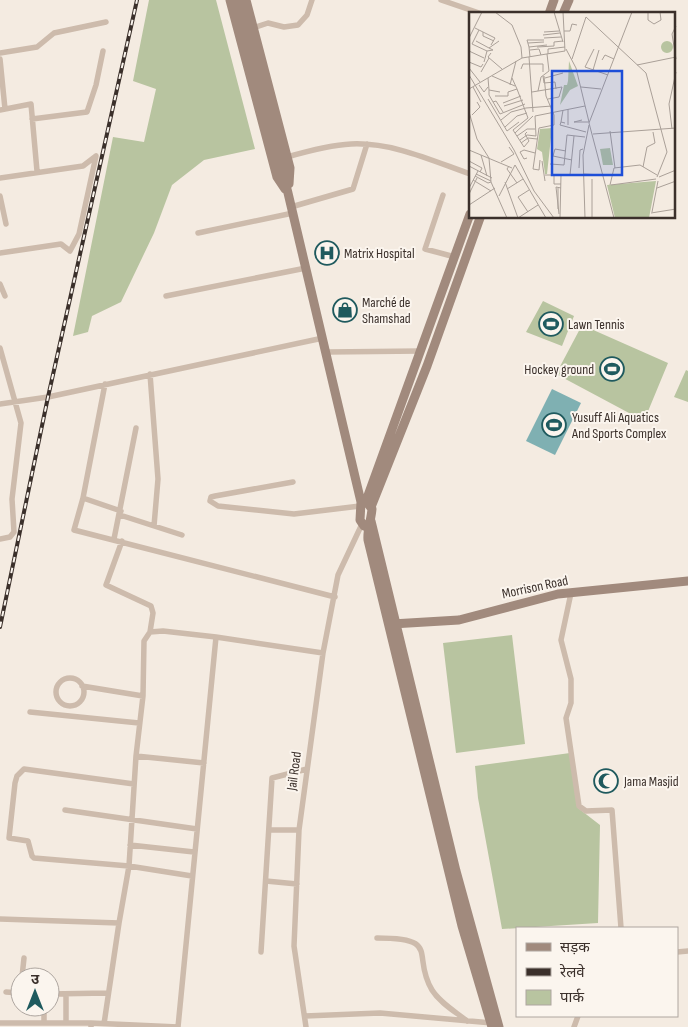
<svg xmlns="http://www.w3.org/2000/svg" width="688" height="1027" font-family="'Sofia Sans Condensed','Noto Sans Devanagari',sans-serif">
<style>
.green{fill:#b8c4a0}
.water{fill:#7fb0b2}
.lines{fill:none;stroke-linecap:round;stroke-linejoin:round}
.street{stroke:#cdbbac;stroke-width:5.5}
.secondary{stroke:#a18a7d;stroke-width:9}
.rail-casing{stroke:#3b302b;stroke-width:4}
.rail{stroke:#fbf5ee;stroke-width:2;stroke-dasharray:5.5;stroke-linecap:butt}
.labels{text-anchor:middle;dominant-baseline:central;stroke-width:4;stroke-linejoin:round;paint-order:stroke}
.poi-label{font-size:14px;fill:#3b302b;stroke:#fbf5ee;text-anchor:start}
.street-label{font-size:14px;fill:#3b302b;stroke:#fbf5ee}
.inset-road{fill:none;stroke:#aaa098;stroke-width:1}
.view{fill:#1d4ed8;fill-opacity:0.15;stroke:#1d4ed8;stroke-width:2.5}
.inset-edge{fill:none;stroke:#3b302b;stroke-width:2.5}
</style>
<rect width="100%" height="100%" fill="#f4ebe1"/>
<path class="green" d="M149 0H216L255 149 204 160 172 185 154 233 121 302 92 316 88 332 73 336 113 137 144 142 156 89 133 81Z
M543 301 574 316 562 346 526 332Z
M582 325 668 363 644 421 556 374Z
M686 370 688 371V402L674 397Z
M512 635 525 744 456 753 443 643Z
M570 753 578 808 600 825 598 923 502 929 478 798 475 766Z"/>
<path class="water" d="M552 389 581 403 555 455 526 441Z"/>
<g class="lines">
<path class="street" d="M441 0 482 14
M253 28 268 23 284 27 298 25 307 15 312 0
M0 53 37 47 54 33 106 22
M0 59 5 109
M0 110 31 104 37 171
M32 119 87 112 96 85 103 51
M287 157C308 151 330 145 351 144 392 142 433 161 470 174
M0 178 83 166 96 156 79 234 70 251 61 244 0 253
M443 195 425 249 455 257
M0 196 6 224
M291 207 353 189 367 144
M198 233 293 213
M0 284 5 296
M166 296 306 268
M0 348 21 423 12 499 14 532 10 537 0 539
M327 352 421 351
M150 374 158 479 154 526
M105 384 83 498 121 511
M0 404 48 397 323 338
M293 482 215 496 211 497 210 501 218 506 294 514 360 506
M83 498 74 530 335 597
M120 515 182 535
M114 539 136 428
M122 541 106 585 151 606 153 613 150 632
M571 593 561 640 571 679V703L566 718 579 806 586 811 612 810 621 928
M56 692a14 14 0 1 1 28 0a14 14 0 1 1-28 0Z
M82 686 143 696
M30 712 139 723
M136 756 204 763
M134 784 24 769 17 776 15 783 9 838 28 841 32 856 34 858 129 866 192 876
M65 810 197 829
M269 830H299
M130 845 194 852
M266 881 297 884
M0 919 119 923 129 866 136 756 143 696 144 641 150 632 163 631 216 637 323 653
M377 938C442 938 411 955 432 990 440 1003 456 1012 467 1021
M261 952 272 778 307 769
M677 952 688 951
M43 972V977
M22 977 24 958
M6 992 20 993
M50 994 107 993
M44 1007V1023
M305 1016 380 1013 492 1023
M66 1022V994
M0 1023H91V1027
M91 1023 178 1027 216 637
M104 1024 119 923
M306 1027 294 946 299 830 323 653 338 575 362 524
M574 1027 578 1016"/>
<path class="secondary" d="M230 0 277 177 285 189
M237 0 288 193 361 502
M246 0 290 168 289 184
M549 14 554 0
M563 14 569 0
M366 501 372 509C371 521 367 529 368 540L462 926 492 1027
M371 507 427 366 480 218
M371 521 456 871 499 1027
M367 527 364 526 360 520 361 502 366 501 470 214
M392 624 459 620 558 594 688 581"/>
<g class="rail-casing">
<path id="rail" d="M0 627 48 397 137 0"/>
</g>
<use href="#rail" class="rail"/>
</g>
<defs>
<g id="hospital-ring" transform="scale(1.25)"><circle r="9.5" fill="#fbf5ee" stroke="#1f5a5e" stroke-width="1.5"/><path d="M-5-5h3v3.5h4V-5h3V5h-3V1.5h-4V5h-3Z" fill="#1f5a5e"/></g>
<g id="shop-ring" transform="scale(1.25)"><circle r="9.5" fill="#fbf5ee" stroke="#1f5a5e" stroke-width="1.5"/><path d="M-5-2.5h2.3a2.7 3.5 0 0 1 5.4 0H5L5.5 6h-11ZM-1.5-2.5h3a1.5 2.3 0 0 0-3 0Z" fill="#1f5a5e"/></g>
<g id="stadium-ring" transform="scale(1.25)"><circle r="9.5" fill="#fbf5ee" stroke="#1f5a5e" stroke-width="1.5"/><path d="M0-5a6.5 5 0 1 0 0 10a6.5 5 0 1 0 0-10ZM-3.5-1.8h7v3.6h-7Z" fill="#1f5a5e"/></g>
<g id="mosque-ring" transform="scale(1.25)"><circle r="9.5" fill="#fbf5ee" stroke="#1f5a5e" stroke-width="1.5"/><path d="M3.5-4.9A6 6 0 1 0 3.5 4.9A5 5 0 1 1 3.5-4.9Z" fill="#1f5a5e"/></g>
</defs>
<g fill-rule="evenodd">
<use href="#hospital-ring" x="327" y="253"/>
<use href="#shop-ring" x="345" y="310"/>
<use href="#stadium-ring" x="551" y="324"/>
<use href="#stadium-ring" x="612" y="369"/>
<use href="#stadium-ring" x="554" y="425"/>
<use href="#mosque-ring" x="606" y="781"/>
</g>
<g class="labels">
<g class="poi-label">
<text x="344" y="253">Matrix Hospital</text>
<text x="362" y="302">Marché de<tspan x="362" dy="16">Shamshad</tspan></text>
<text x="568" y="324">Lawn Tennis</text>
<text x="594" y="369" text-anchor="end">Hockey ground</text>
<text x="572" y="417">Yusuff Ali Aquatics<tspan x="572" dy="16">And Sports Complex</tspan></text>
<text x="624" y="781">Jama Masjid</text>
</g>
<g class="street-label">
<text transform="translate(535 587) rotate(-12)">Morrison Road</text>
<text transform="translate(294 771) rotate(-82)">Jail Road</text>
</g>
</g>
<g transform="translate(469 12)">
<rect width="206" height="206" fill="#f4ebe1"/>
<path d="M192 35a6 6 0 1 1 12 0a6 6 0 1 1-12 0ZM100 49 109 74 101 78 91 93 95 73H98L99 69ZM83 116 78 162H76L73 140 68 137 71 117ZM141 136 144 153H134L131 137ZM187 169 180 206H146L138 173Z" fill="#b8c4a0"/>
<path class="inset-road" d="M26 0 43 13 52 35 53 46M85 0 94 30M179 0V8L185 12 192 8 191 0M117 5 177 61 198 140 188 165M207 14 203 22 207 47M6 16 26 26 22 33M10 18 3 32 18 39M95 19H101L103 12 108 13M14 20V24L25 29M75 20 90 19M74 23 91 21M0 26 13 0M75 26 92 25M7 29 20 36 30 29M59 31 75 30M60 35 58 28H75M68 35 85 34V30L94 29M97 37 107 56 120 110M125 37 116 55 139 63M61 38 70 37 72 43M0 39 15 46M22 41 19 45 33 57M79 42V37L96 35M60 45 64 100M61 45 60 35 78 33M103 47 117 5M133 48 136 43 145 47M0 50 12 55 14 52M15 50 18 39 24 38 20 36M168 53 207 45M0 56 11 70M52 57 54 52H74V60M124 58 130 38M12 60 20 46M0 63 45 138 65 179 85 206M23 64 46 74M74 64 75 71 86 70 87 77M19 66 20 78 31 80M76 66 94 61M10 73 15 80 19 75M41 73 47 49M4 75 12 90M112 75 132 77M0 77 53 46 96 39 94 0M20 78V83L31 102 56 92M69 79 72 65 80 59 78 42M63 80 93 75 90 85 79 87M26 84H39V80L48 77 43 66M19 87 38 119 50 110M24 90 27 89 34 100M34 91 52 84M35 94 54 88M57 96 83 94M99 97V113M94 98 92 110 96 111M0 100 8 127 20 146 22 170 38 206M3 103 11 95 8 90M32 108 42 100 57 96M113 108 105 110H120M92 110 91 113 117 120M36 115 48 104 58 101M203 117 200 92 207 60M44 118 59 106 48 77M44 118 55 135 60 129 56 122 58 120M141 119 146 156M46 121 64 104M124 122 207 116M48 124 58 117H66M67 124 66 104 116 94M51 128 58 123 67 124M52 131 59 126 68 127M0 138 43 156M97 139 86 137 84 144 103 148M12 143 18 164M58 146 55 147 51 140 55 138 66 141M71 148 70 158 64 157 70 116 85 113V103L77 84 75 64M0 149 13 156 11 160M73 149 76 169M32 150 45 142 40 135M81 152 95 153 98 123 116 125M0 154 23 166M40 154 38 157 48 171M174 155 178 135 186 131 184 120M110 156 111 138 114 137M7 162 22 169M114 162 134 163M76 163H92L91 206M85 163V172H92M92 163H101L105 124M6 164 19 171 22 170M190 165 207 158M4 168 22 179M36 170 49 206 69 193M141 173 145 156 171 153 188 163M142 173 187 167M0 176 9 159M89 176V197M188 176 207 169M38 177 54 167M0 182 8 166M30 184 46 153 77 206M0 193 26 176M59 200 49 185 60 178M183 200 189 169M182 201 207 197M90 202 87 175 92 176M116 206 114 143 120 113M123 206V167M145 206 120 111 163 0"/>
<path class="view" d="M83 59H153V163H83Z"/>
<rect width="206" height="206" class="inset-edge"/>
</g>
<rect x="516" y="927" width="162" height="90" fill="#fbf5ee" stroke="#aea6a0"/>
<rect x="526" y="943" width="25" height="8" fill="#a18a7d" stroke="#aea6a0"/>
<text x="560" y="952" font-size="15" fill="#3b302b">सड़क</text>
<rect x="526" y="968" width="25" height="8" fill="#3b302b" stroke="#aea6a0"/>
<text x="560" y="977" font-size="15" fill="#3b302b">रेलवे</text>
<rect x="526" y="990" width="25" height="15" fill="#b8c4a0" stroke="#aea6a0"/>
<text x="560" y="1002" font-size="15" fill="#3b302b">पार्क</text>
<g transform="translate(35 992)"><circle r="24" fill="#fbf5ee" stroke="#aea6a0"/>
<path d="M0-4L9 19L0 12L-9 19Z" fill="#1f5a5e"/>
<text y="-8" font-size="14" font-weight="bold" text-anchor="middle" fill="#3b302b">उ</text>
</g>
</svg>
